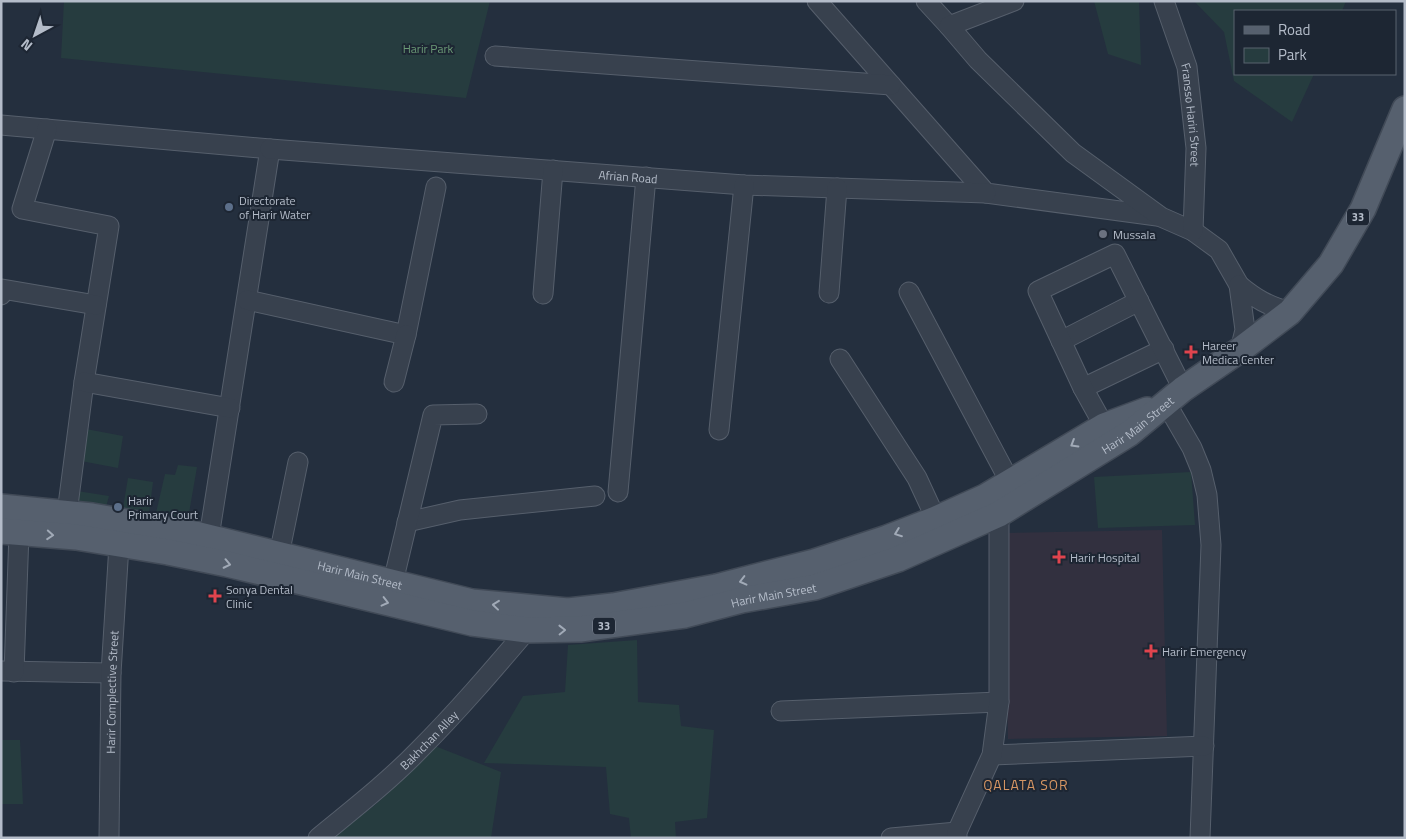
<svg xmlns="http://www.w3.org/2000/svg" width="1406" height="839" font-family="'Titillium Web',sans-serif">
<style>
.medical{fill:#32303f}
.green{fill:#263c3f}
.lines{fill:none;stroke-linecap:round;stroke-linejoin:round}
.minor-casing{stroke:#565f6c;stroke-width:21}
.major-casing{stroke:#414a57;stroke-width:28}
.minor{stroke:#38414e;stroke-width:19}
.major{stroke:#56606e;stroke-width:25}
.oneway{stroke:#a1aab7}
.service-dot{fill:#5c6f8a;stroke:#1d2633;stroke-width:2}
.worship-dot{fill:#6b7280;stroke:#1d2633;stroke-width:2}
.health-dot{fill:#e0444e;stroke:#1d2633;stroke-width:2}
.labels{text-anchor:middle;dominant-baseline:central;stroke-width:4;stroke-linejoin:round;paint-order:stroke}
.shield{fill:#1d2633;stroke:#878f9c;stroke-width:1}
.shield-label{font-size:11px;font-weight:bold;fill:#b4bcc9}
.park-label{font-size:12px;fill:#6b9a76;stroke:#1d2633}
.street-label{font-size:12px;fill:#b4bcc9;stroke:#1d2633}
.poi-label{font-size:12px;fill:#b4bcc9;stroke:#1d2633;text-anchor:start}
.neighbourhood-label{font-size:14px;letter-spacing:1px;fill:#d59563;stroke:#1d2633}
</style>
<rect width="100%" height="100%" fill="#242f3e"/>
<path class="medical" d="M1162 530 1167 736 1008 739 1003 533Z"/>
<path class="green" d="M64 1H490L466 98 61 58Z
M1094 1H1139L1141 65 1108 54Z
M1194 1H1346L1342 11H1235V74H1314L1292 122 1234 81 1224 32Z
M86 429 123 436 118 468 81 461Z
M178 465 197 467 188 519 156 513 165 474 175 475Z
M1191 472 1195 525 1098 528 1094 477Z
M128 478 153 482 149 513 123 508Z
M77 491 109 496 106 507 76 502Z
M637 640 638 702 679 705 681 726 714 730 707 818 675 822 676 838H631L629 818 610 814 606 767 484 763 523 696 565 692 568 645Z
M1 740H20L23 804H1Z
M430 744 501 772 491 838H337L336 833 375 805 387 794Z"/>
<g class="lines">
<g class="minor-casing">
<g id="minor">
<path d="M817 1 986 193 1157 216"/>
<path d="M926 1 949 26"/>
<path d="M1014 1 949 26 978 60 1073 153 1161 217 1193 231 1219 250 1239 285"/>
<path id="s1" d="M1164 1 1187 67 1196 148 1193 231"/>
<path d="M495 56 891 85"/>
<path d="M1 125 270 149 209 537"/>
<path d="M47 129 22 209 109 226 84 382 67 513"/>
<path id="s2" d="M270 149 744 185 986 193"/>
<path d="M909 292 1010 482"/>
<path d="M829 293 837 188"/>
<path d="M543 294 553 170"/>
<path d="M1 295 2 289 96 305"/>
<path d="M247 300 406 335 436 187"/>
<path d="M1061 341 1139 301"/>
<path d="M1240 350 1245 330 1239 285C1256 299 1268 306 1290 312"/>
<path d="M840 359 917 478 936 519"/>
<path d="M84 382 230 408"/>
<path d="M394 382 406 335"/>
<path d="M1083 388 1164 349"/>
<path d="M1166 403 1192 448 1201 470 1207 495 1211 545 1200 838"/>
<path d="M1104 426 1083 388 1038 291 1115 254 1183 389"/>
<path d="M719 430 744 185"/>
<path d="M618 492 646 177"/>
<path d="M407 522 460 510 595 496"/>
<path d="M279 555 298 462"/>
<path d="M393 582 433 415 477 414"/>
<path d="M2 671 111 673"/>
<path d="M14 672 19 533"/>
<path d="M781 711 999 702"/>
<path d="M992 755 1204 746"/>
<path id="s3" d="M109 838 111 673 119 545"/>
<path id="s4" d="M318 838C352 810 388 782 419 750 457 712 492 671 527 630"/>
<path d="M891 838 957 832"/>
<path d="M957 838V832L992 755 999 702V514"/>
</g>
</g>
<g class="major-casing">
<g id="major">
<path id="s5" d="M1 507 92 516 195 534 472 602 568 611 613 606 716 587 814 562 887 538 936 519 985 497 1104 426 1147 410"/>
<path id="s6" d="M1 531 76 537 168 552 227 564 472 623 527 630 580 629 685 615 742 600 815 587 898 559 999 514 1130 433 1183 389 1240 350 1290 312 1331 264 1363 209 1405 109"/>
</g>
</g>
<use href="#minor" class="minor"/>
<use href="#major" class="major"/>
</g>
<defs><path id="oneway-chevron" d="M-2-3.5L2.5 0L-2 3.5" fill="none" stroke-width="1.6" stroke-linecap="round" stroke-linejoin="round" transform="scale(1.25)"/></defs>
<g class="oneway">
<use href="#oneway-chevron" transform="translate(1074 444) rotate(149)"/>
<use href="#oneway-chevron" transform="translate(898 533) rotate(159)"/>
<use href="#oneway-chevron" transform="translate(50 535) rotate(4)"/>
<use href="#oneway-chevron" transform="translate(227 564) rotate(12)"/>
<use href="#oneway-chevron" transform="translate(743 581) rotate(166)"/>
<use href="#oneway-chevron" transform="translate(385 602) rotate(14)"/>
<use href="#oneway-chevron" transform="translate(496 605) rotate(-174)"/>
<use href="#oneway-chevron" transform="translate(562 630) rotate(-1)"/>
</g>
<g class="service-dot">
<circle cx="229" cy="207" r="5"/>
<circle cx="118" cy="507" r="5"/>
</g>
<circle class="worship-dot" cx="1103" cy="234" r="5"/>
<g class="health-dot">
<path d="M1188.5 344.5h5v5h5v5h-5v5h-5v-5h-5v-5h5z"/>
<path d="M1056.5 549.5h5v5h5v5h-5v5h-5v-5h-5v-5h5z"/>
<path d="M212.5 588.5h5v5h5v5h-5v5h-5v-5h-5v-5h5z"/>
<path d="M1148.5 643.5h5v5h5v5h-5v5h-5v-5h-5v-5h5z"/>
</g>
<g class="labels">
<g class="shield">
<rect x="1347" y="208.5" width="22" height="17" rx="4"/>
<rect x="593" y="617.5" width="22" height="17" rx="4"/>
</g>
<g class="shield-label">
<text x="1358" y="217">33</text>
<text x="604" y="626">33</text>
</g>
<g class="park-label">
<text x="428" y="48">Harir Park</text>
</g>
<g class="street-label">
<text stroke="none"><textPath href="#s1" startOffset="118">Fransso Hariri Street</textPath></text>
<text stroke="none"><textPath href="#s2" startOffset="359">Afrian Road</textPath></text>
<text stroke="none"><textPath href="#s6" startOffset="1191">Harir Main Street</textPath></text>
<text stroke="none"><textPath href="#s5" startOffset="366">Harir Main Street</textPath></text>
<text stroke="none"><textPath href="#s6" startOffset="786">Harir Main Street</textPath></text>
<text stroke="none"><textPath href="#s3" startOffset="146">Harir Complective Street</textPath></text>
<text stroke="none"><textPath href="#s4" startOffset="148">Bakhchan Alley</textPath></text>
</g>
<g class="poi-label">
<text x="239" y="200">Directorate<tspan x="239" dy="14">of Harir Water</tspan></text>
<text x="1113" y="234">Mussala</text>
<text x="1202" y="345">Hareer<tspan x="1202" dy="14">Medica Center</tspan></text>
<text x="128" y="500">Harir<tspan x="128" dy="14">Primary Court</tspan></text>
<text x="1070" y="557">‌Harir Hospital</text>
<text x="226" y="589">Sonya Dental<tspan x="226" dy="14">Clinic</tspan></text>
<text x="1162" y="651">Harir Emergency</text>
</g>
<g class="neighbourhood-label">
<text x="1026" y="784">QALATA SOR</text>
</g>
</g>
<rect width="1406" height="839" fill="none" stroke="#b4bcc9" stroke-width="5"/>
<rect x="1234" y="10" width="162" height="65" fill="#1d2633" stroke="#59626f"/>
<rect x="1244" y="26" width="25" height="8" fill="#56606e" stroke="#59626f"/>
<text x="1278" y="35" font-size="15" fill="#b4bcc9">Road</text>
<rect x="1244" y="48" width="25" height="15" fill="#263c3f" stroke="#59626f"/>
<text x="1278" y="60" font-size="15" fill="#b4bcc9">Park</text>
<g transform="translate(35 35) rotate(220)" stroke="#1d2633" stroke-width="4" paint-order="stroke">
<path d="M0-4L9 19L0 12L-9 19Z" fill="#b4bcc9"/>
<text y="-8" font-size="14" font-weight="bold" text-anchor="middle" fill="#b4bcc9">N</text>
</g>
</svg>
